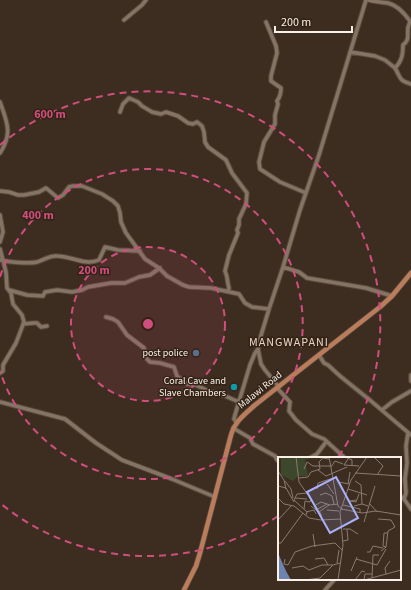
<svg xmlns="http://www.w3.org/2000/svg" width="411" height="590" font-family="'Source Sans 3',sans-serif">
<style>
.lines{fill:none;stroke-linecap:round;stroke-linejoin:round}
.minor-casing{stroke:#574a3e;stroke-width:5.5}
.major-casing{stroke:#574a3e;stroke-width:6}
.minor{stroke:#857364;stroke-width:3.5}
.major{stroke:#ba7c5a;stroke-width:4.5}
.ring{fill:none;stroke:#d04e7e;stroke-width:2;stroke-dasharray:7 5}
.service-dot{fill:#5c6f8a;stroke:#332317;stroke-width:1.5}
.culture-dot{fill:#0f9aa8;stroke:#332317;stroke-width:1.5}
.labels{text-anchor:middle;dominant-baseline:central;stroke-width:3;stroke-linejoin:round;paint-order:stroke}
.poi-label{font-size:10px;fill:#faf0e7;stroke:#332317;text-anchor:end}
.street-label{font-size:10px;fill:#faf0e7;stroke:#332317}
.quarter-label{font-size:12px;letter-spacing:1px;fill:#e9d4c3;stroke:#332317}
.inset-road{fill:none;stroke:#897b70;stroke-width:1}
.view{fill:#a9b0fc;fill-opacity:0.15;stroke:#a9b0fc;stroke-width:2}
.inset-edge{fill:none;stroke:#faf0e7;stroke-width:2}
.centre{fill:#d04e7e;stroke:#332317;stroke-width:2}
.ring-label{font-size:12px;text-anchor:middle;font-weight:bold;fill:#d04e7e;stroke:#332317;stroke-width:3;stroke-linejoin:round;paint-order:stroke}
</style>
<rect width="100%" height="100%" fill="#3d2d20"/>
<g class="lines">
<g class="minor-casing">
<path id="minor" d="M124 20 142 5 146 0
M266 22 276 46 277 53 271 76V81L281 88C281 93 280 97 277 101L278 104 275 115V124L264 142 259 162 260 169 280 182 306 193
M350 52 375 56 385 60 395 68C402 61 403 54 403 45 410 40 407 35 408 28 408 27 410 22 410 21 405 14 397 5 388 3 382 2 375 2 369 0
M395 68C401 78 398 80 411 84
M0 102C7 122 13 133 0 153
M120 112 123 104 129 98 138 102 142 106 152 112 161 114 166 112 178 116 188 123 193 124 197 122 202 126 204 132 205 142 208 147 226 160 232 173 247 193 246 204 239 219V225L237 230 238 233 229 255 225 271C228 277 227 282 229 288L228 291
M0 191 9 192 18 195H24L39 192 46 188 58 198 63 195 69 187 73 186H82L102 194 113 201 118 206 120 213 121 222 126 233 145 259 159 268 167 276 183 285 189 287 211 288 239 294 245 303 252 307 269 309
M0 215 3 232 0 242
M0 249 6 272 7 288 11 293 13 304 22 315 24 322 16 343 3 365V371L0 373
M0 260C8 262 29 264 37 262 44 260 50 255 57 256 71 256 85 266 99 260L105 247 118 250 140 251
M283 267 299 272 307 278 366 288 392 296
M9 290 27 295 43 296 45 292 57 290 72 292 82 290 88 287 111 283H125L139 277 150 275 160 268
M106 317 113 319 118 322 127 335 144 348 146 358 150 362 160 363 174 367 177 376 187 384 196 385 208 391 223 395 239 402
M23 324 34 323H37L41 327 47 326
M319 355 324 363 328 365 340 376 371 401 411 435
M411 375V381
M279 387 265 370 261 364 258 349 259 342 269 309 283 267 300 210 319 155 366 0
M277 388 290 402 289 411 296 420 312 434 324 439 345 458
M0 402 65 419 96 443 122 460 172 479 215 497
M382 410 392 402 411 391
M237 423 234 419 235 415 250 365 255 353 258 349
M233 428 250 438 253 444 275 456 277 460 279 461
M310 458 317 454 326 442
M400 496 404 499 411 509
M404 499 406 493 405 479 407 463 406 446 408 433
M325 590 335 579"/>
</g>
<g class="major-casing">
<path id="major" d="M184 590 196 566 200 553 231 435C235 421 245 414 255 405L380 307 392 296 411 273"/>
</g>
<use href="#minor" class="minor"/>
<use href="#major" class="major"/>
</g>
<circle cx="148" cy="324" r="77" fill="#d04e7e" fill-opacity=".12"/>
<g class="ring">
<circle cx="148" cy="324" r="77"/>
<path d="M0 277A155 155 0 1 1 0 371"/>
<path d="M278 516A232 232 0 0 1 0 503M0 145A232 232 0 0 1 338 457"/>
</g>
<circle class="service-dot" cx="196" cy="353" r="4"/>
<circle class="culture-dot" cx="234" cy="387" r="4"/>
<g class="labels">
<g class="poi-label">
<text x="188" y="353">post police</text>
<text x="226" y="381">Coral Cave and<tspan x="226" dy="12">Slave Chambers</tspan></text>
</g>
<g class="street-label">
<text transform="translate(260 390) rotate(-39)">Malawi Road</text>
</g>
<g class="quarter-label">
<text x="289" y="342">MANGWAPANI</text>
</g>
</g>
<g transform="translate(278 457)">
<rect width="123" height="123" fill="#3d2d20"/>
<path d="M3 0H36L27 3 30 19H20L15 24 3 18Z" fill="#3c472b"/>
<path d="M0 96 8 114 13 123H0Z" fill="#6d84af"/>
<path class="inset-road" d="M18 0 21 25 43 57 44 63M38 0 51 2M51 0 60 49 64 52M67 0 74 3V9M96 0 105 9 99 18M70 2 66 8 81 9M53 10 57 4 65 7M26 12 29 5 35 9H52M40 13 48 19 69 10M0 14 6 23 8 32M77 16 123 19M21 21 30 20 33 15 42 12 41 5 44 2M7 24 13 32 15 41M77 24 83 28 84 47M60 25 72 27M49 27 56 37M70 27 72 15M0 29 8 31 16 45M39 32 40 26 55 21M70 32 89 38M42 38 48 36 54 39 56 47M0 41 6 47 16 49 31 61 43 63 63 62M17 41 29 42M78 43 72 44 78 45 81 37M91 46 99 55M65 48 82 52V56M33 49 38 53 49 47M36 49 43 45 52 48 60 47M76 49 84 47 90 49M26 52 27 44 32 45 33 42M63 52 84 56 98 54 123 58M49 53 61 54M28 55 36 53 38 57M41 55 51 48M28 58 29 55 16 43 19 37 29 36M100 62 113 63 117 70 110 74 108 90M0 63 14 48M86 65 97 29M65 72H72L80 77M35 77 37 90M65 84 70 83 69 72M0 86H3L25 56M103 94 108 90 105 89 106 76H110M89 95H92L95 89 105 91M7 102 6 107 10 108 17 95 34 89 57 86 64 93M37 102 46 101 50 108M78 102 99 108 108 92M59 106 61 93M14 111 25 109 31 113 44 108H55M73 114 79 100M108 117 107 111 112 104M94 121 95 98H101M27 123 42 121 55 108 62 106M60 123 65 88 62 55 73 23 89 0M77 123 84 114 87 115M86 123 123 113M86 123 87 117H94"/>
<path class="view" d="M58 20 80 61 52 76 29 35Z"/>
<rect width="123" height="123" class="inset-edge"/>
</g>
<circle cx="148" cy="324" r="6" class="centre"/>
<g class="ring-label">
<text x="50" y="118">600 m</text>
<text x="38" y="219">400 m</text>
<text x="94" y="274">200 m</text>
</g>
<path d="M275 26v6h77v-6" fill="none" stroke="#faf0e7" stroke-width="2"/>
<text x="281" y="26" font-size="12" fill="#faf0e7" stroke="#332317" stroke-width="3" paint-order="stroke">200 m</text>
</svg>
